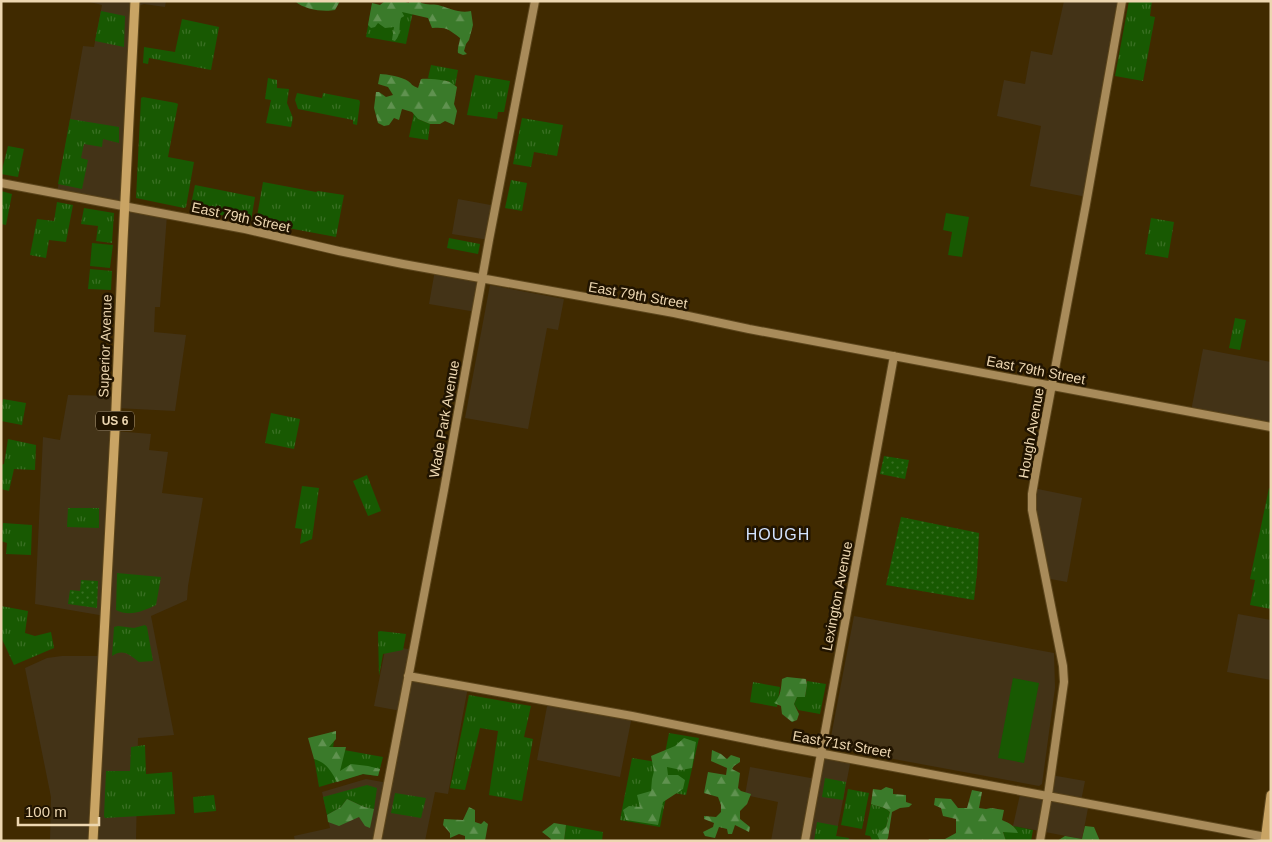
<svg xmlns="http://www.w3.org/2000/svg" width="1272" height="842" font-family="Arial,sans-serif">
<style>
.built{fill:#433317}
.grass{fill:url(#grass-tufts)}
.forest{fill:url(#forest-firs)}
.park{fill:url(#park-dots)}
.garden{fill:#185902}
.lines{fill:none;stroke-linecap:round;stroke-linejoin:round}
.secondary-casing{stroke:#5c461c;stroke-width:10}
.primary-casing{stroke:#5c461c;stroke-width:11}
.secondary{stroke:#a88b5a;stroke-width:8}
.primary{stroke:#c9a464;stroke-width:9}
.labels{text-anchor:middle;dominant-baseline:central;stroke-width:5;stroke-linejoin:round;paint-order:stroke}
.shield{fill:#211400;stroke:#b09c7c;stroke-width:1}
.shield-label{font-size:12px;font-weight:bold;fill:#edd7b1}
.street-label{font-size:14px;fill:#edd7b1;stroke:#211400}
.quarter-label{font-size:16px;letter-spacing:1px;fill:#d4e4ff;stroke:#211400}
</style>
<defs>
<pattern id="grass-tufts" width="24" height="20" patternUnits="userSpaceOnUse" patternTransform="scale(1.25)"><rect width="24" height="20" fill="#185902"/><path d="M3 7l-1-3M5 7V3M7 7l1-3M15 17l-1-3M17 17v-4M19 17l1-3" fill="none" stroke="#3a7024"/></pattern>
<pattern id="forest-firs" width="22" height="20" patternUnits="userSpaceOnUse" patternTransform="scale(1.25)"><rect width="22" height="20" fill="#3a7a2a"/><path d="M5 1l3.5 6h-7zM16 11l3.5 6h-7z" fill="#609250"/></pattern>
<pattern id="park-dots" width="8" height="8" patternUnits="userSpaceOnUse" patternTransform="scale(1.25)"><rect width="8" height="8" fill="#185902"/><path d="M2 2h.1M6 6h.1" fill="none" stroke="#3a7024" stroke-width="1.8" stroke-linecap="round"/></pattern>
</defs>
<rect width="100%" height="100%" fill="#402a00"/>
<path class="built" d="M86 1H166L165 7 144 4 135 7 125 207 167 215 160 307H155L154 332 186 335 175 411 116 408 115 431 151 434 149 450 168 452 162 493 203 498 188 586 187 600 151 616 174 735 138 738 136 841H50L51 797 25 668 47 658 62 656H102L105 616 35 604 43 437 60 440 68 395 116 396 125 207 57 193 83 46 94 47 102 5Z
M1064 1H1122L1087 197 1030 186 1041 126 997 116 1004 80 1025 84 1031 51 1052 55Z
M458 199 496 206 489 240 452 234Z
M435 270 483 279 476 312 429 304Z
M490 285 564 299 558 330 547 328 528 429 465 418Z
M1203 349 1271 362V427L1191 411Z
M1033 488 1082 498 1067 582 1045 578 1032 510Z
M1238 614 1271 620V680L1227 672Z
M854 616 1054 653 1055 688 1042 784 1039 786 829 747Z
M386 645 413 650 408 676 468 687 448 794 435 792 425 841H295L294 836 330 828 322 792 366 779 388 783 401 711 374 706Z
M548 701 632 716 620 777 537 760Z
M821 753 851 759 836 836 861 841H771L778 802 745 795 750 767 816 779Z
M1051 775 1085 781 1081 801 1089 803 1082 839 1013 826 1021 790 1048 795Z"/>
<path class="grass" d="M387 1H403V5L414 7 406 44 366 37 372 4 381 6Z
M1129 1H1152L1150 16 1155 17 1143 81 1115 76Z
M101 11 125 16 124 47 95 41Z
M182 19 219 27 211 70 149 58 148 64 143 63 144 47 175 52Z
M431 65 458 70 455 86 448 81 433 80 428 78Z
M475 75 510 81 504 112H498L497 119 467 115Z
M268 78 277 80V88L289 89 287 103 293 118 291 127 266 123 271 100 265 99Z
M297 93 322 98 323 93 359 100 360 102 357 125 353 124V120L298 109 295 100Z
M143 97 176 103 178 104 168 157 194 162 186 207 184 208 136 198 141 98Z
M414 113 418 119 430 124 428 140 409 137Z
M522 118 563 125 557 156 534 152 531 167 513 164Z
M70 119 119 127V143L103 139 102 147 84 144 81 158 88 160 82 189 58 184Z
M8 146 24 149 18 177 1 174Z
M511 180 527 183 522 211 505 208Z
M263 182 316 192 318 191 344 195 336 237 256 222Z
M195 185 255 197 251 221 190 209Z
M1 191 12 194 6 225 1 224Z
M57 202 73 205 66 242 49 240 46 258 30 255 37 219 54 221Z
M84 208 114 213 112 243 96 241 98 226 81 224Z
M1151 218 1174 222 1168 258 1145 254Z
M449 238 480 244 478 254 447 248Z
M90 269 112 271 111 290 88 289Z
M1235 318 1246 320 1240 350 1229 348Z
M3 399 26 403 22 425 1 421V410Z
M271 413 300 419 294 449 265 443Z
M8 439 36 445 35 470 14 469 9 491 1 489V465L4 464Z
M367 475 381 511 368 516 353 481Z
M302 486 319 488 312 539 300 544 302 529 295 528Z
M1269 488 1271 489V609L1250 605 1255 580 1250 579Z
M68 508H99V528L67 527Z
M3 523 32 525 31 555 6 554 7 543 1 541Z
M117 573 161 577 156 605C144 611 129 617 116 610Z
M1 606 28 611 25 633 35 636 51 632 54 648 14 665 1 637Z
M145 625 147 627 153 661 139 662C130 655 123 648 112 656L114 627 118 626 134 628Z
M380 631 406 634 403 650 383 654 379 676 378 632Z
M807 681 826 684 820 714 798 710 794 704 797 697H805L807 685Z
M753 682 780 687 777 707 750 702Z
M469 695 531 706 524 737 533 739 522 801 489 795 498 731 480 728 465 790 450 788Z
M335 733 333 748 383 757 378 776 363 774 319 787 311 740Z
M669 733 699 738 686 795 667 792 660 827 620 820 632 758 663 763Z
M145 745 146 774 172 772 175 814 105 818 104 816 106 771H130L131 747Z
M825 778 846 782 843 800 822 797Z
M367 785 377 788 374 809 364 807 347 799 341 807 327 815 323 797Z
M848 789 869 793 862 829 841 825Z
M395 793 426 798 421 818 391 813Z
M214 795 216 811 194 813 193 797Z
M871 804C878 807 884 806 890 812L886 827 878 834 880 841 872 840 870 836 865 835Z
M817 822 838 826 836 836 849 838 848 841H814Z
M566 825 603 832 602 841H564Z
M1013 826 1033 830 1031 841H1006L1003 832 1016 829Z"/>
<path class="forest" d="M295 1H340L335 10C324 12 304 10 295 1Z
M385 1H402L409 3V1H421V3C427 5 433 4 438 5 449 8 460 14 471 11L473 25 469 40 466 44 464 51 467 54 463 55 458 53C457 47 460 43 460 38 448 29 447 27 432 28L428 18 402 12 404 16 401 18C398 26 402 34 395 41L392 40 394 27 385 28 378 23 375 27 371 28 368 25 372 3 380 5Z
M380 74C387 74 402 77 408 81 413 85 411 85 418 88L421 79C425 78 446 80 450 82 452 83 454 85 457 87L454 104 457 111 454 125 445 121 440 124H430L418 119 412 112 402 109 399 120 394 118 389 125 384 126 378 123 374 108 376 92H379L386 97 393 95 388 87 378 84Z
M787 677 806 679 807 685 805 697H797L794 704 799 714 797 720 792 722 782 714 781 706 774 703C781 697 781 687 782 679Z
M336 731V739L329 747H346L340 771 351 764 368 766 380 769 378 776 363 774 337 782C331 771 327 763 314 759L308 738Z
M684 738 696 742 692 768 681 770 667 767 668 775H678L685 780 683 789 663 802 658 825 626 820 623 810 629 806 640 807 637 795 651 791 652 779 654 771 651 756 675 746Z
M712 750 721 754 727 759 731 755 740 758V762L734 766 732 769 740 773 738 788 741 791 751 794 747 804 740 811V819L750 827 749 832 735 825 732 834H728L727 829 719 827 715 838 705 836 703 832 713 827 714 823 704 819V816L716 817 721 812V805L718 797 704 793 708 772 726 775 727 768 711 761Z
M886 787 893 789V794L906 795V802L912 804 909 807 900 808 892 812 888 838 886 841H880L877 834 886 827 890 812C884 806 878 807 871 804L873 789 881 790Z
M972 790 982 792 979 808 986 809 991 808 1004 810 1002 820C1009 823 1015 826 1018 833L1003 832 1006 841H928L929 839H945L956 833V819L943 816 941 808 934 805 935 798 951 799 958 808H967Z
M347 799 364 807 374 809 370 828 365 826 359 817 339 826 328 822 327 815 341 807Z
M469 807 475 810V822L481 824 484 821 488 824 485 841H465V836L459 834 450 838V833L443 825 444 819 463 820Z
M554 823 566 825 564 841H551V839L542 832Z
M1085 826 1094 827 1100 841H1057L1065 836 1082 839Z"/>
<path class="park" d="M884 456 909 460 905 479 880 474Z
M901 517 979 533 977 573 974 600 886 585Z
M81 580 98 581 97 608 68 604 70 590 80 591Z"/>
<path class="garden" d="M946 213 969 217 962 257 948 255 952 232 943 230Z
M92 243 113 245 110 268 90 266Z
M1013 678 1039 683 1024 763 998 758Z"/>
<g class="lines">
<g class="secondary-casing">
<path id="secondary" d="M1 183 245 229 339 251 403 264 674 313 749 329 1271 427
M408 676 632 716 776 745 1271 838
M377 841 444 490 489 240 535 1
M805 841 894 356
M1040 841 1048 795 1064 682 1063 666 1032 510V494L1038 459 1086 204 1122 1"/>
</g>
<g class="primary-casing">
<path id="primary" d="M93 841 115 431 123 240 135 1
M1265 841 1271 795"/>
</g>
<use href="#secondary" class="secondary"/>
<use href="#primary" class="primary"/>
</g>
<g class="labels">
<rect class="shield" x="96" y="411.5" width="38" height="19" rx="4"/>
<g class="shield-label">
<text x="115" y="421">US 6</text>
</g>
<g class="street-label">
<text transform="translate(241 217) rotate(12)">East 79th Street</text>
<text transform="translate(638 295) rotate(10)">East 79th Street</text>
<text transform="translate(105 346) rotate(-88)">Superior Avenue</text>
<text transform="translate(1036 370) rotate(11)">East 79th Street</text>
<text transform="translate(444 419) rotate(-80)">Wade Park Avenue</text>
<text transform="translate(1031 433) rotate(-80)">Hough Avenue</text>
<text transform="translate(837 596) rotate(-79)">Lexington Avenue</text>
<text transform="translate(842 744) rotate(10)">East 71st Street</text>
</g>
<g class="quarter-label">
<text x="778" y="534">HOUGH</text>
</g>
</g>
<rect width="1272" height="842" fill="none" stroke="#edd7b1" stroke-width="5"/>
<path d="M18 817v8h81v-8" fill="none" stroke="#edd7b1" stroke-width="2.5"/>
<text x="25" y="817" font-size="15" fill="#edd7b1" stroke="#211400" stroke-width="4" paint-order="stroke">100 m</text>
</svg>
